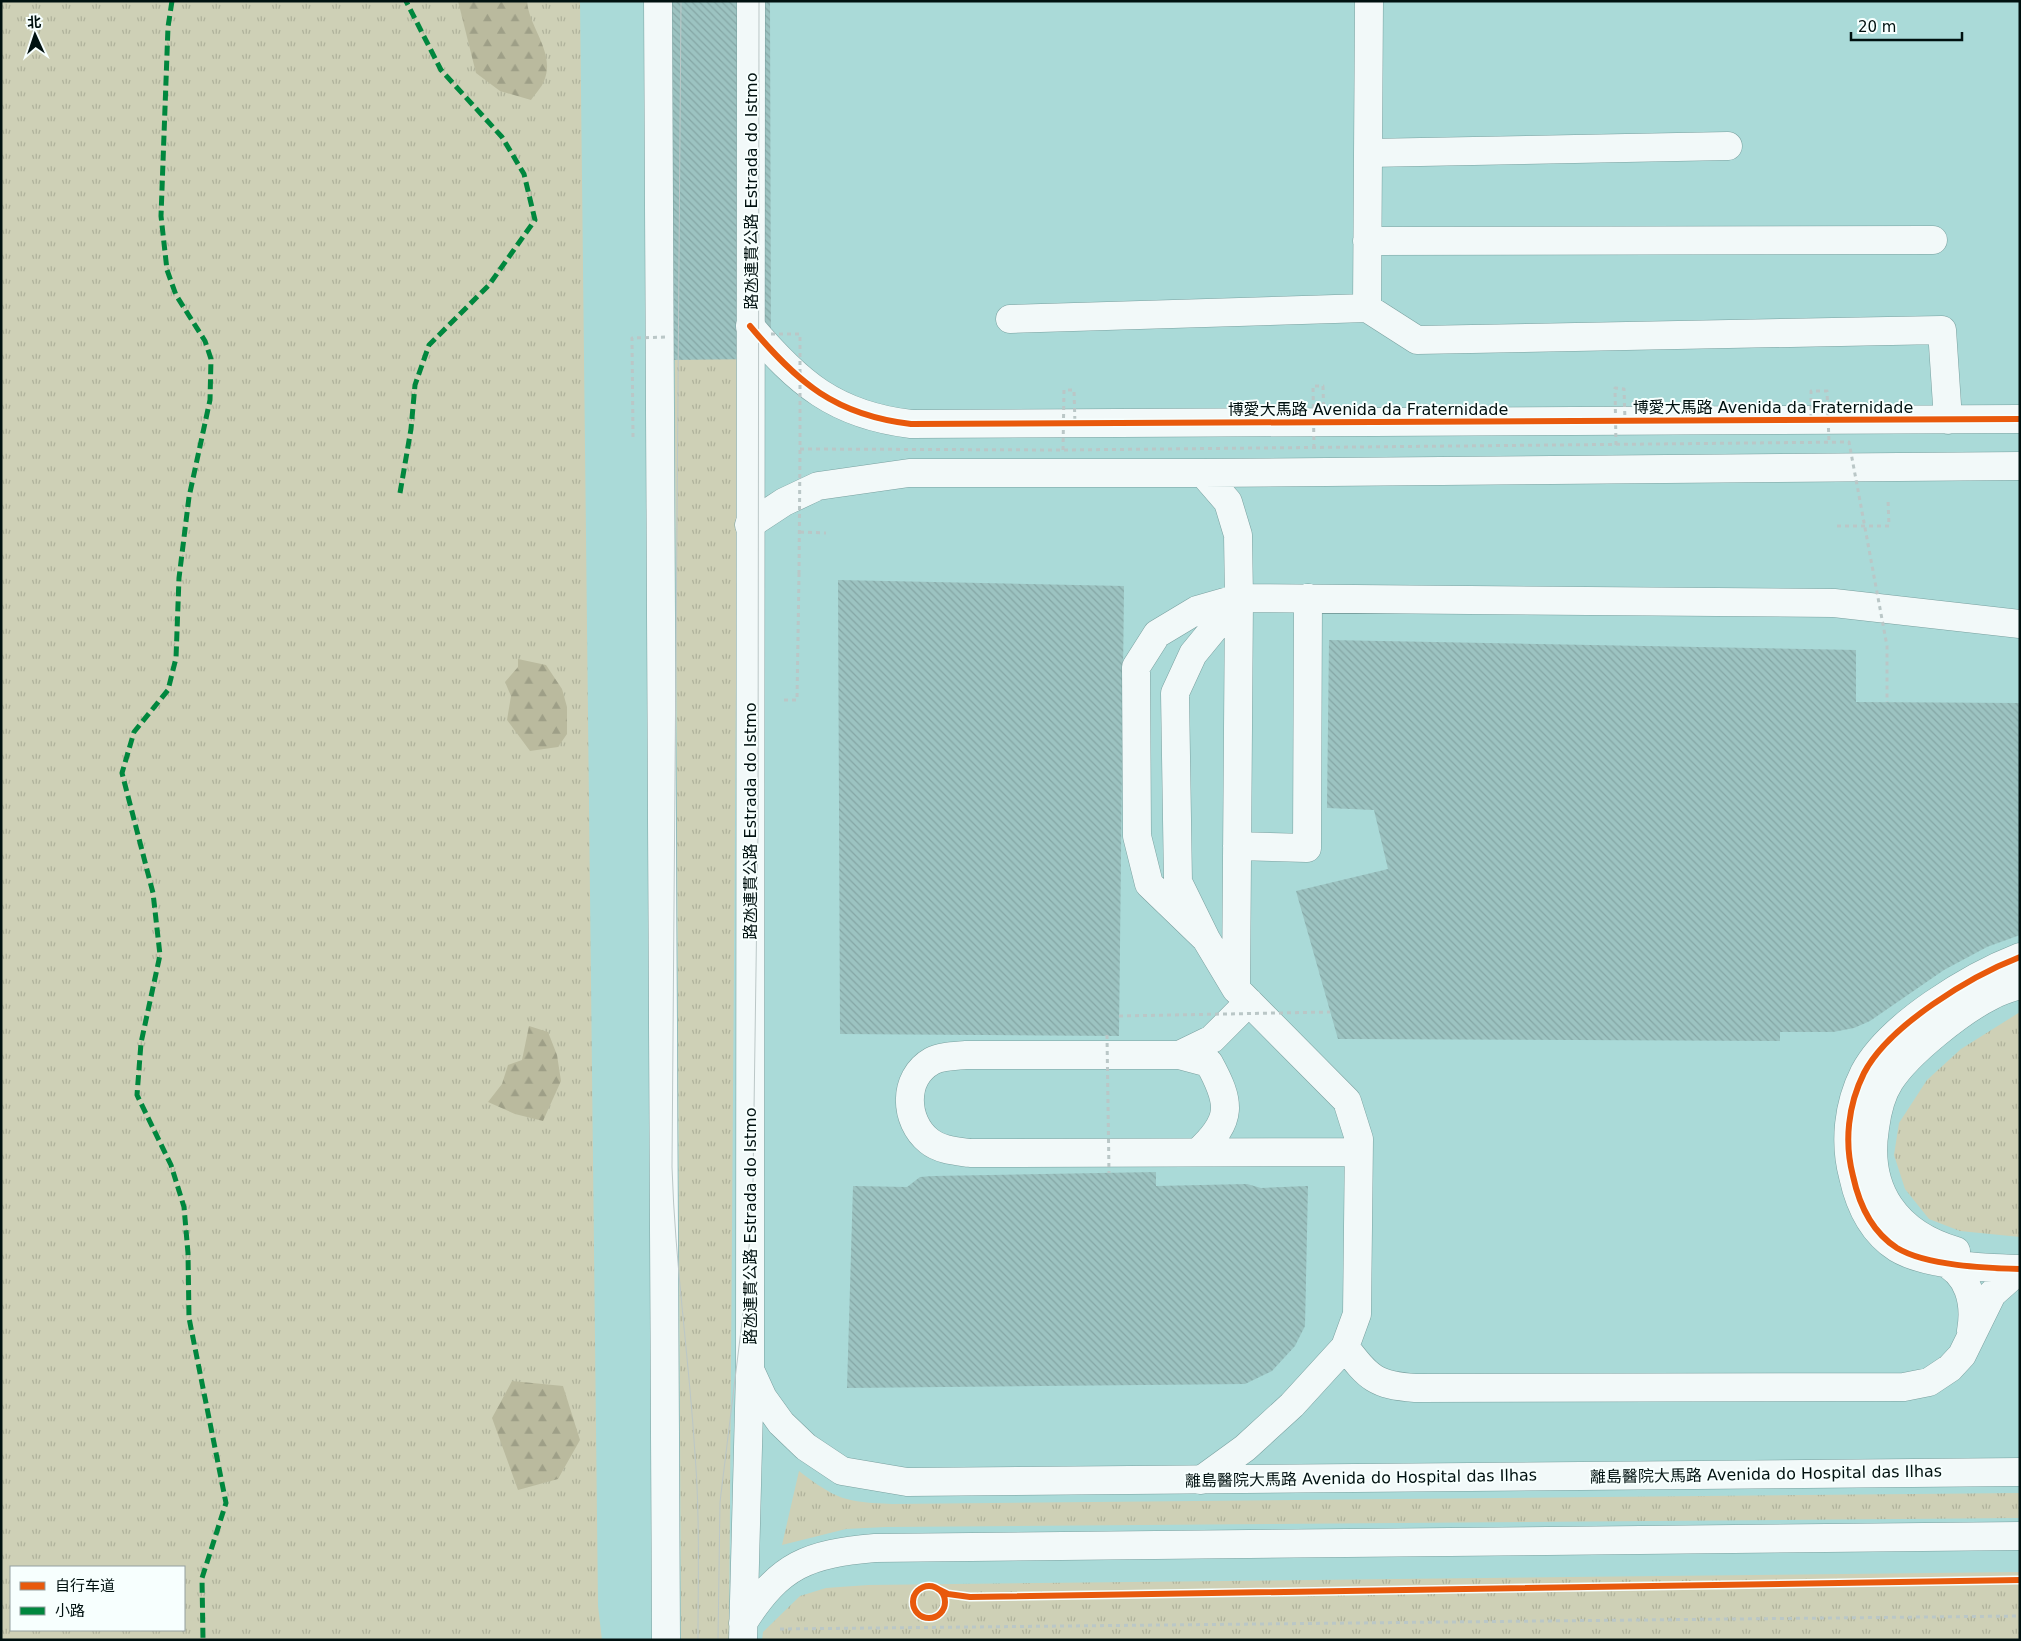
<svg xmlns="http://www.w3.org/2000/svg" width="2021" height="1641" font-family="'DejaVu Sans','Noto Sans SC',sans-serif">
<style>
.grass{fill:url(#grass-tufts);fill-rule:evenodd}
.forest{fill:url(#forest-firs)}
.building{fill:url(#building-back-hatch)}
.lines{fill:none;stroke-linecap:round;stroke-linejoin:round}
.minor-casing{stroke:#79a09f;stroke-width:29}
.major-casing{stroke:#79a09f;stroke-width:29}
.path{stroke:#bac7c7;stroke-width:3;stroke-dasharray:4 4;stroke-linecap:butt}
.minor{stroke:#f2f9f9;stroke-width:28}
.major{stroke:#f2f9f9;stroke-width:28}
.tram{stroke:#bbc7c7;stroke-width:1}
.path-bridge{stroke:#bac7c7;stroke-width:3;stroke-dasharray:4 4;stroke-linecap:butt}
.quiet{stroke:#00873e;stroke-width:5;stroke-dasharray:10 5;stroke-linecap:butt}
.cycleway-casing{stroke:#f7fffe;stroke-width:9}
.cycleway{stroke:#e8590c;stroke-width:6}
.labels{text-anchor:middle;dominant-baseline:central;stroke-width:4;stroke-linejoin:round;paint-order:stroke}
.street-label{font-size:16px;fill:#001110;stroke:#f7fffe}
</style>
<defs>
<pattern id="grass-tufts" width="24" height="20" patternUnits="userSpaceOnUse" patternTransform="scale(1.25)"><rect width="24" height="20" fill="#ced0b6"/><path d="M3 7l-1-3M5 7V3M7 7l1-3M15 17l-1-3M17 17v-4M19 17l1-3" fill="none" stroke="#afb29b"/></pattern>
<pattern id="forest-firs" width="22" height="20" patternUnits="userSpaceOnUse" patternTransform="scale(1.25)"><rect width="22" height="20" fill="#baba9e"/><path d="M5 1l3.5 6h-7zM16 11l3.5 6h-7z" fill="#9e9f87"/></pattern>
<pattern id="building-back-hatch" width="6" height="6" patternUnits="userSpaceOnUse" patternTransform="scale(1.25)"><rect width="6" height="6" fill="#9cc3c1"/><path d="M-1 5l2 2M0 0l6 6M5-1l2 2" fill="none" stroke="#85a6a5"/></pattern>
</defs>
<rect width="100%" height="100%" fill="#aadad8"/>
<path class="grass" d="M1 1H580L598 1606 602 1640H1ZM11 1567H184V1630H11Z
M673 1H741L729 1640H681Z
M2020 1012V1237L1960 1231 1929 1219 1905 1189 1894 1155 1899 1123 1927 1080 1961 1049Z
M799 1471C837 1500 845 1502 892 1504L2020 1493V1518L885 1527 846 1529 782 1545Z
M2020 1572V1640H762L763 1632 800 1596 826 1588 868 1585Z"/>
<path class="forest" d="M458 1H527C529 28 556 53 544 81 542 87 535 94 531 100L500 91 476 73Z
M518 659 546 665 562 689 567 707V734L558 747 530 751 507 720 511 696 505 682 518 667Z
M529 1026 548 1032 557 1055 561 1081 543 1121 515 1114 488 1102 502 1084 508 1065 522 1060Z
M512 1381 563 1386 580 1440 558 1479 518 1490 492 1418Z"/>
<path class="building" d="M666 1H770L771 359 667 360Z
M838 580 1124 586 1119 1036 840 1034Z
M1329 640 1856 650V702L2020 703V935L1987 947 1944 970 1870 1021 1854 1028 1833 1032H1780V1041L1338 1039 1296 891 1388 869 1374 810 1327 808Z
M1156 1172V1186L1247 1184 1261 1188 1308 1186 1305 1326 1295 1346 1272 1371 1245 1384 847 1388 853 1186 907 1187 920 1177 933 1176Z"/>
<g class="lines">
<g class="minor-casing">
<path id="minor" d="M1368 153 1728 146
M1367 241 1933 240
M1367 308 1369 1
M1010 319 1367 308 1417 340 1942 330 1948 420
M750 326C798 383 835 415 911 424L2020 419
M749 525 784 502 818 486 909 473H1203L2020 466
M1237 846 1307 848 1308 598
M1206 939 1149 884 1137 836 1136 667 1157 634 1197 610 1239 598 1834 603 2020 624
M2020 957C1971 976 1889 1025 1864 1073 1848 1105 1844 1142 1853 1176 1859 1204 1872 1232 1897 1248 1927 1266 1986 1268 2020 1269
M1236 989 1206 939 1178 882 1175 693 1193 654 1239 598
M1249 1002 1212 1039 1179 1055H966C955 1056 941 1056 932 1061 902 1078 904 1121 929 1141 940 1150 956 1151 970 1153L1358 1152
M1179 1055 1209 1063C1231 1103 1233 1120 1198 1152
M1956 1251C1897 1234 1865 1191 1875 1128 1877 1112 1881 1095 1890 1081 1908 1053 1961 1011 1991 996 2000 991 2010 988 2020 985
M1941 1261C1969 1273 1976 1303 1971 1331
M1345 1347C1369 1378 1375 1385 1415 1388L1904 1387 1929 1382 1950 1368 1962 1355 1992 1294 2020 1269
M1201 1480 1245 1448 1292 1405 1345 1347 1357 1314 1359 1139 1347 1101 1236 989 1239 598 1238 535 1228 502 1203 473"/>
</g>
<g class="major-casing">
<path id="major" d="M658 1 666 1640
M752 1374 763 1398 781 1423 806 1447 842 1471 907 1482 2020 1472
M743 1623C780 1564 808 1554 875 1548L2020 1536
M743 1640 750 1370 751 1"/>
</g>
<path class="path" d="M1837 526H1889L1888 499
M800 532 826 533
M784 700H797L799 574
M780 1629 2020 1616"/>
<use href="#minor" class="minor"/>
<use href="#major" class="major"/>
<path class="tram" d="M681 1 672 1167C675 1263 689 1358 695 1454 700 1516 698 1578 698 1640
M718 1640 720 1502 747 1281 753 1180 758 831 759 1"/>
<path class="path-bridge" d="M771 334H800V449L1063 450 1849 442 1887 646V702
M1811 418V391H1827L1829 442
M633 437 632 338 667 337
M1616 445 1615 388 1624 389 1625 421
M1314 448 1313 386H1323L1324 423
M1063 450 1064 390H1074L1075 425
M799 574 800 449
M1119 1016 1330 1012
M1107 1035 1109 1173"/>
<path class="quiet" d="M172 1 168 27 161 216 167 270 176 295 205 341 211 359 210 400 189 497 179 578 176 658 168 690 134 732 122 773 153 893 160 955 141 1043 137 1095 171 1165 184 1207 188 1253 189 1318 226 1503 202 1578 203 1640
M400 493 411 429 415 385 429 345 489 285 535 220 524 174 502 137 441 70 406 1"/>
<g class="cycleway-casing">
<path id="cycleway" d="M750 326C798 383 835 415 911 424L2020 419
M2020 957C1971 976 1889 1025 1864 1073 1848 1105 1844 1142 1853 1176 1859 1204 1872 1232 1897 1248 1927 1266 1986 1268 2020 1269
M913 1602a16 16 0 1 1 32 0a16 16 0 1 1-32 0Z
M938 1589 948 1594 970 1597 2020 1580"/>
</g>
<use href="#cycleway" class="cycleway"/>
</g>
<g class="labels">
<g class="street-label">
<text transform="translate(751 191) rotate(-90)">路氹連貫公路 Estrada do Istmo</text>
<text x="1773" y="407">博愛大馬路 Avenida da Fraternidade</text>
<text x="1368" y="409">博愛大馬路 Avenida da Fraternidade</text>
<text transform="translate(750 821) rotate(-90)">路氹連貫公路 Estrada do Istmo</text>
<text transform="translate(750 1226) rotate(-90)">路氹連貫公路 Estrada do Istmo</text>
<text transform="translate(1766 1474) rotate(-1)">離島醫院大馬路 Avenida do Hospital das Ilhas</text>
<text transform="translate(1361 1478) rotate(-1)">離島醫院大馬路 Avenida do Hospital das Ilhas</text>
</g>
</g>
<rect width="2021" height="1641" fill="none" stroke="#001110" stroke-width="5"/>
<rect x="10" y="1566" width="175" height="65" fill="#f7fffe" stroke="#94a09f"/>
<rect x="20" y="1582" width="25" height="8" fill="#e8590c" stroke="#94a09f"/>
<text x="55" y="1591" font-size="15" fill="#001110">自行车道</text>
<rect x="20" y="1607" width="25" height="8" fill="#00873e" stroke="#94a09f"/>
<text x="55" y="1616" font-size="15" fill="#001110">小路</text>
<g transform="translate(35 35) rotate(357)" stroke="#f7fffe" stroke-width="4" paint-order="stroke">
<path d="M0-4L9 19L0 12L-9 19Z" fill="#001110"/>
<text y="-8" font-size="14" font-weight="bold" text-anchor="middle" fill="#001110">北</text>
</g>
<path d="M1851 32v8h111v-8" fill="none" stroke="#001110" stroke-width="2.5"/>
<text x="1858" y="32" font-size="15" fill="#001110" stroke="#f7fffe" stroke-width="4" paint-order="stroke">20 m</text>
</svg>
